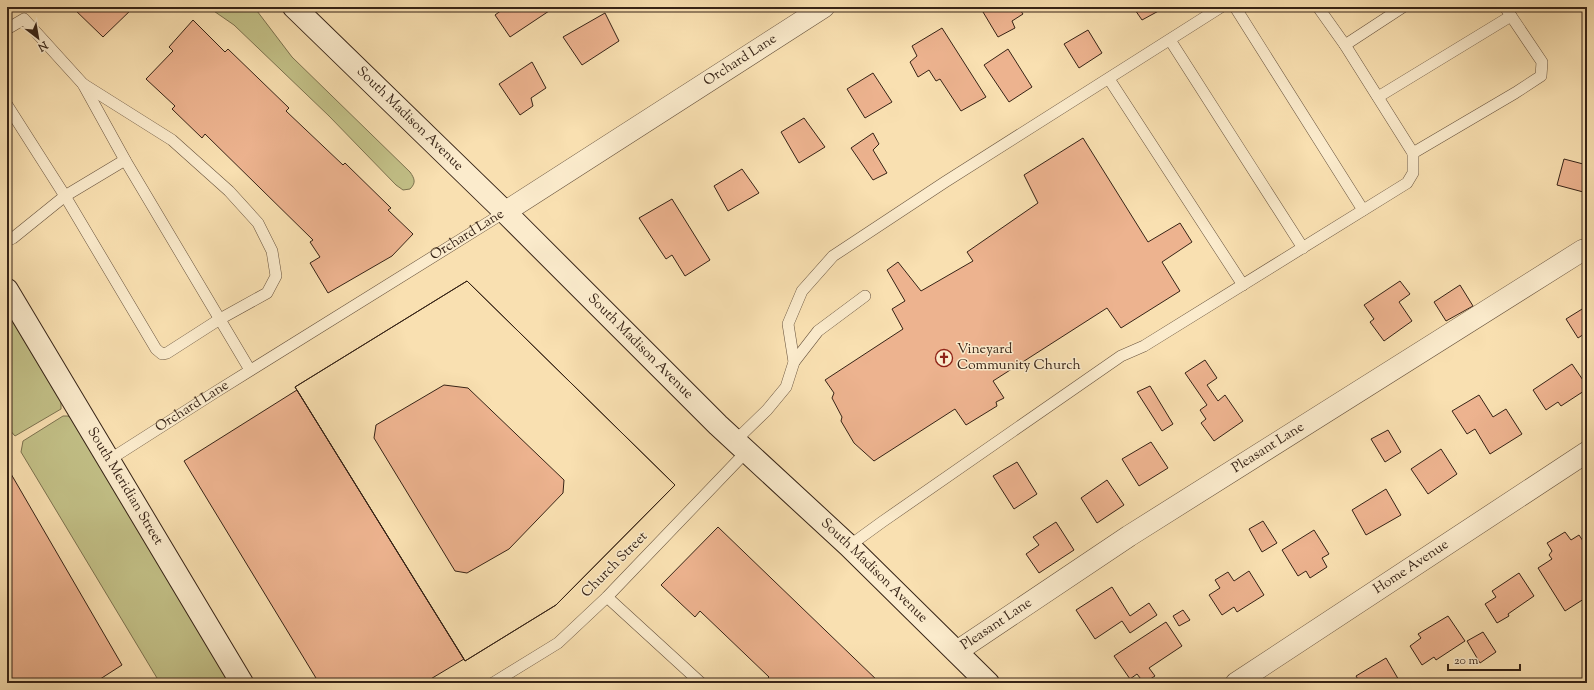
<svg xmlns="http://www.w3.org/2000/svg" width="1594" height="690" font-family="'Sorts Mill Goudy',serif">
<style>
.green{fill:#c3c188;stroke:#7c724f}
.building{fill:#edb38f;stroke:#362316;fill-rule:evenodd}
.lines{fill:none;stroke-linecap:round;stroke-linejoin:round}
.service-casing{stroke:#67523d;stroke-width:12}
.minor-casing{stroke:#67523d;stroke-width:22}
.secondary-casing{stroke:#362316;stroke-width:24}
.service{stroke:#fbebcc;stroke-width:11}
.minor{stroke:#fbebcc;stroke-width:21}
.secondary{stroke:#fbebcc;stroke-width:22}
.labels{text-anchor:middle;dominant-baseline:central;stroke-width:3;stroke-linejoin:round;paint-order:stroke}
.street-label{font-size:14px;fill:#362316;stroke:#fbebcc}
.poi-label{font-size:14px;fill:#362316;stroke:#fbebcc;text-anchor:start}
</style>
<rect width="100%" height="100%" fill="#f9e0b1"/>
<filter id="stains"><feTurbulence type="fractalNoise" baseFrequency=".005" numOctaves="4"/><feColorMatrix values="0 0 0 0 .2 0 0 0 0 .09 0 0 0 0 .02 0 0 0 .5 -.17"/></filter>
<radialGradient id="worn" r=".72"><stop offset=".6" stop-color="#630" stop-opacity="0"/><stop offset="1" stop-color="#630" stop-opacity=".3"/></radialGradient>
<path class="green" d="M208 7H254L292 57 410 172C415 179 416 183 410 189L403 190 396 185 329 116 234 25Z
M7 312 61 402V409L15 436 7 427Z
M63 416H68L73 420 231 683H160L21 452 23 441Z"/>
<path class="building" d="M72 7H134L103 37Z
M506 7H555L510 37 495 15Z
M980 7H1018L1023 14 1012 21 1015 28 998 37Z
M1133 7H1163L1164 8 1142 20Z
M605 13 619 41 582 65 563 37Z
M193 20 225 52 228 49 289 108 286 111 343 165 345 163 391 208 388 210 413 234 392 256 328 293 310 263 320 257 310 242 313 240 205 134 202 138 172 109 175 106 146 79 173 51 169 47Z
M942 28 986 97 961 111 940 79 936 81 929 70 918 77 910 62 917 56 912 46Z
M1088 30 1102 53 1079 68 1064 44Z
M1008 49 1032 87 1009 102 984 65Z
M532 62 546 88 531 98 533 106 520 115 499 84Z
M873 73 892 102 865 118 847 89Z
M804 118 825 147 799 163 781 132Z
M873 133 879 144 873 150 887 173 873 180 851 148Z
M1083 138 1148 242 1180 223 1192 242 1162 262 1180 291 1121 328 1107 308 993 381 1004 398 996 402 997 406 966 425 955 409 874 461 854 443 841 421 842 417 832 398 834 393 825 380 903 329 892 309 905 301 887 270 898 262 921 291 973 261 967 252 1038 203 1024 175Z
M1564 159 1587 165V193L1557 185Z
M742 169 759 193 728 211 714 186Z
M672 199 710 260 685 276 672 255 666 259 639 218Z
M467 281 675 485 556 605 465 661 295 387ZM444 385 468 388 564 480 563 493 509 549 467 573 455 571 374 438 376 425Z
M467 281 675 485 556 605 465 661 295 387Z
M1400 281 1410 294 1399 302 1412 321 1384 341 1370 322 1374 319 1364 305Z
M1460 285 1473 306 1446 321 1434 302Z
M1587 306V332L1578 338 1566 319Z
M1205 360 1217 378 1207 385 1218 401 1225 395 1243 421 1214 441 1201 423 1206 419 1200 410 1207 405 1185 373Z
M1572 364 1587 386V389L1561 406 1558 402 1546 410 1533 390Z
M1150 386 1173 424 1162 431 1137 392Z
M297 390 464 659 424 683H319L184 461Z
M1479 395 1493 417 1506 409 1522 434 1490 454 1475 429 1467 434 1452 411Z
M1388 430 1401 452 1385 462 1371 439Z
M1151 442 1168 468 1139 486 1122 459Z
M1441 449 1457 474 1428 494 1411 469Z
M1017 462 1037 494 1014 509 993 476Z
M7 467 122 665 94 683H7Z
M1107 480 1124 505 1097 523 1081 498Z
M1386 489 1401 515 1366 535 1352 510Z
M1263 521 1277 543 1262 552 1249 529Z
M1056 522 1074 550 1039 573 1026 554 1039 545 1033 537Z
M718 527 880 683H768L765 681 769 677 700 611 695 617 661 585Z
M1314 530 1329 554 1322 558 1327 567 1310 578 1306 571 1298 576 1282 550Z
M1565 532 1571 540 1579 535 1587 547V597L1565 611 1538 568 1552 559 1549 555 1552 551 1547 543Z
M1249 571 1264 595 1237 612 1234 607 1222 615 1209 595 1220 588 1215 580 1228 572 1234 581Z
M1519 573 1534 596 1508 614 1509 616 1497 623 1485 604 1496 597 1492 591Z
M1112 587 1130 616 1149 603 1157 615 1130 633 1122 621 1095 639 1076 610Z
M1183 610 1190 620 1179 626 1173 616Z
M1448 616 1465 641 1436 660 1434 657 1422 665 1410 646 1421 638 1418 634Z
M1166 622 1182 646 1149 668 1155 676 1144 683 1137 674 1130 679 1114 656Z
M1483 632 1496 652 1480 663 1467 641Z
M1386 658 1400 682 1360 683 1356 676Z"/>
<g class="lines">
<g class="service-casing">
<g id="service">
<path d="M1235 7 1363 210"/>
<path d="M1318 7 1345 45 1413 153"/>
<path d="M7 29 24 19 83 84 125 160 250 370"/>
<path d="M1170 40 1303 248"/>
<path d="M1345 45 1403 7"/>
<path d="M1109 79 1243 285"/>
<path d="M1378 97 1511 16"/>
<path d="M7 105 65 196 156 349 162 354 167 353 220 319 267 293 276 276 272 251 258 223 229 191 172 140 83 84"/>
<path d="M7 241 13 238 65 196 125 160"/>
<path d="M794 362 818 331 865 296"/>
<path d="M735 441 767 410 786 387 794 362 788 324 802 291 833 256 945 182 1221 7"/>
<path id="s1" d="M109 460 214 393 505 212"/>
<path d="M849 546 882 522 1121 356 1144 346 1407 183 1413 173V153L1515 93 1541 76 1542 62 1505 7"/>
<path d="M607 597 701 683"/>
<path d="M493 683 558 643 607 597 746 452"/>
</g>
</g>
<g class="minor-casing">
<g id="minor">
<path id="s2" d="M505 212 824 7"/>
<path id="s3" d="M956 652 1129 536 1583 250"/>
<path id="s4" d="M1236 683 1587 452"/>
</g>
</g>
<g class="secondary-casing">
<g id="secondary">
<path id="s5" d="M294 7 505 212 718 425 849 546 988 683"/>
<path id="s6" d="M7 290 242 683"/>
</g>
</g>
<use href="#service" class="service"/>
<use href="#minor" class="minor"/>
<use href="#secondary" class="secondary"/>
</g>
<defs>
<g id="church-ring" transform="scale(0.9)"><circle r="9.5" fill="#fbebcc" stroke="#8f2418" stroke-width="1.5"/><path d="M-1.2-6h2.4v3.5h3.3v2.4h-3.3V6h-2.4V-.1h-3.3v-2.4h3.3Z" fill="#8f2418"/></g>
</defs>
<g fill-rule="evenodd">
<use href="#church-ring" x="944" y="358"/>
</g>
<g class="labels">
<g class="street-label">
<text stroke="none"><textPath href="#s2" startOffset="280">Orchard Lane</textPath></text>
<text stroke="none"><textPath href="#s5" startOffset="161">South Madison Avenue</textPath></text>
<text stroke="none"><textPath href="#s1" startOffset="423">Orchard Lane</textPath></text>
<text stroke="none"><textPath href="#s5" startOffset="485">South Madison Avenue</textPath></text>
<text stroke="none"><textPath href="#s1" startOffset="99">Orchard Lane</textPath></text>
<text stroke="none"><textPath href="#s3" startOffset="373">Pleasant Lane</textPath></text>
<text stroke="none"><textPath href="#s6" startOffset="229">South Meridian Street</textPath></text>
<text transform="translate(615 565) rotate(-45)">Church Street</text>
<text stroke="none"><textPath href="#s4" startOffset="210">Home Avenue</textPath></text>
<text stroke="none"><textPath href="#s5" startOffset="809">South Madison Avenue</textPath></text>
<text stroke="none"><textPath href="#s3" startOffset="49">Pleasant Lane</textPath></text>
</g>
<g class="poi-label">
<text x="957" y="350">Vineyard<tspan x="957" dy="16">Community Church</tspan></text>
</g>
</g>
<rect width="1594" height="690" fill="none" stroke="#f9e0b1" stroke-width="24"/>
<rect x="8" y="8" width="1578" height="674" fill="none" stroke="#362316" stroke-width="2"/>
<rect x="12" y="12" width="1570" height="666" fill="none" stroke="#362316"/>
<g transform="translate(38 38) rotate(149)" stroke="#fbebcc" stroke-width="3" paint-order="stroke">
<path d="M0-3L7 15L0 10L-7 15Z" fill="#362316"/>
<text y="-6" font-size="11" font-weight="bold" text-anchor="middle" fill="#362316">N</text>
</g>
<path d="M1448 664v6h72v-6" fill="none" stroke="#362316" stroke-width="2"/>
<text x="1454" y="664" font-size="12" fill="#362316" stroke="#fbebcc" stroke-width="3" paint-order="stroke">20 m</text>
<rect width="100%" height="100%" filter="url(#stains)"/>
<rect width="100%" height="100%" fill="url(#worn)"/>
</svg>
